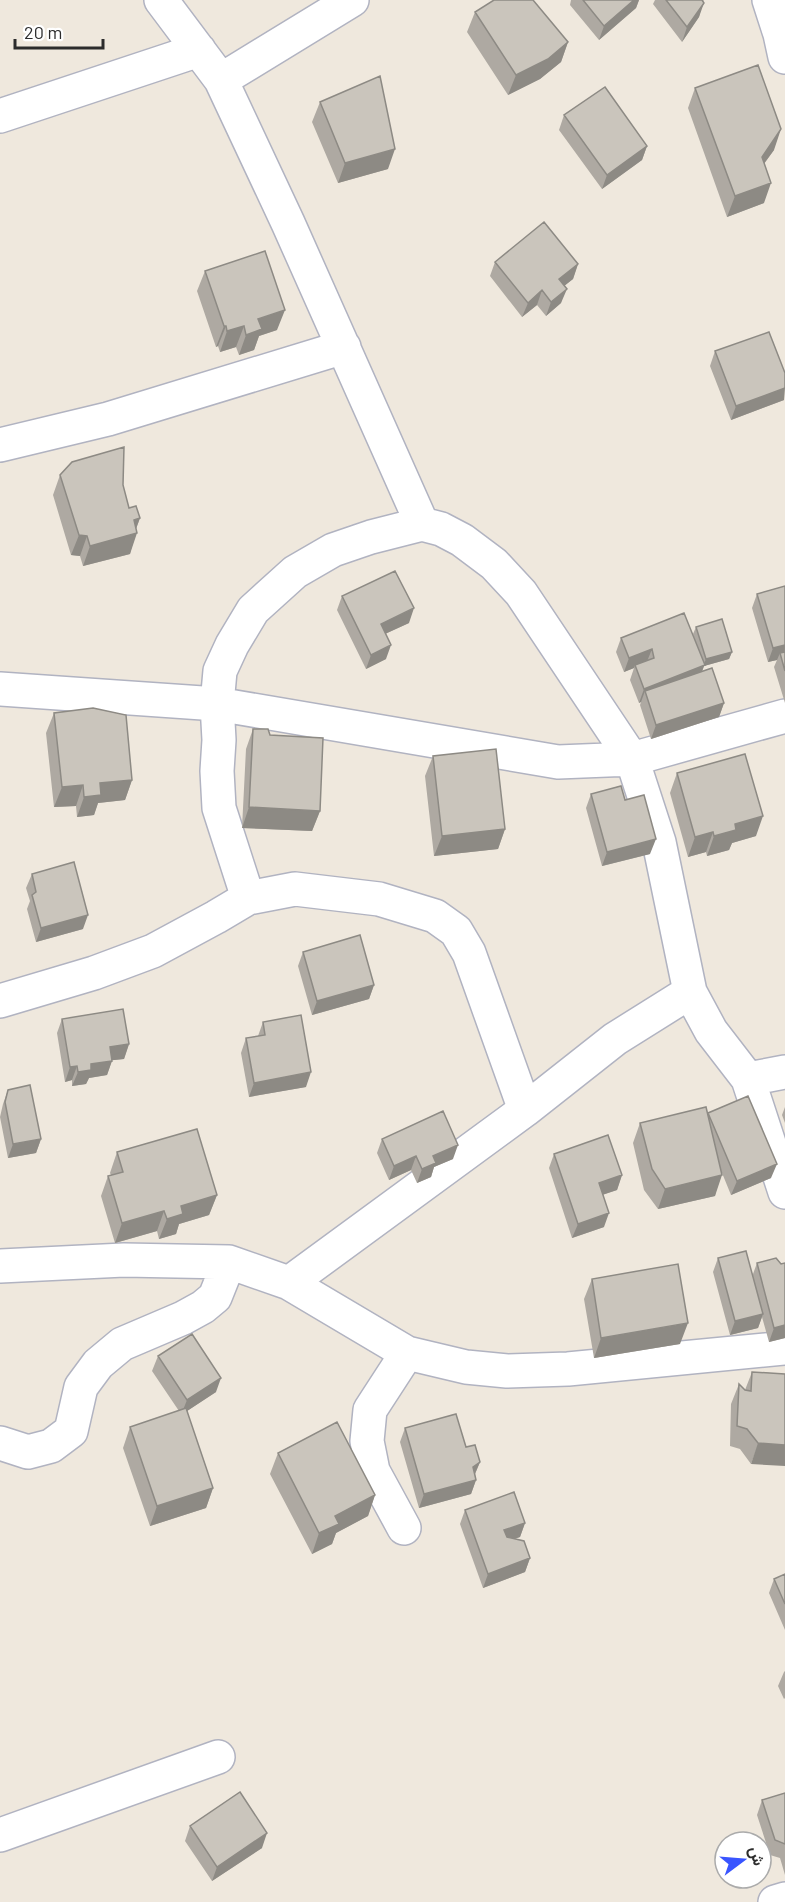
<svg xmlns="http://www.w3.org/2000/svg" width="785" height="1902" font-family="Barlow,Vazirmatn,sans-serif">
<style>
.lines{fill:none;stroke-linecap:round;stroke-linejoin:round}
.minor-casing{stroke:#b1b3c1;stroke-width:36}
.minor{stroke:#fff;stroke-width:33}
.wall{fill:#aea9a2}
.shaded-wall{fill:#8d8a84}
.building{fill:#cac5bc;stroke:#8d8a84;stroke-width:1.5}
</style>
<rect width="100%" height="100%" fill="#efe8dd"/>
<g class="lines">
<g class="minor-casing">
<path id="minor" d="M161 0 221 80 288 223 422 524
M769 0 780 34 785 57
M221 80 352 0
M0 116 199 50
M0 445 108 419 344 347
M0 689 217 704 558 762 632 759 785 716
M248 898 219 808 217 771 219 740 217 704 220 671 232 645 253 610 295 572 333 550 371 537 422 524 441 529 462 540 494 564 521 593 632 759 659 842 690 992 711 1031 748 1079 785 1192
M0 1001 94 973 153 951 216 917 248 898 295 889 379 899 435 916 456 931 469 953 525 1110
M748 1079 785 1072
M0 1266 124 1260 229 1262 289 1283 407 1353 466 1367 507 1371 568 1369 785 1348
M289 1283 525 1110 615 1039 690 992
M0 1443 28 1452 51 1446 71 1431 81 1387 98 1364 122 1344 183 1318 203 1307 215 1297 229 1262
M404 1528 373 1471 367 1441 370 1410 407 1353
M0 1835 218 1757
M775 1902 785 1899"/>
</g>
<use href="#minor" class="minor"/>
</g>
<path class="wall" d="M571 0H639L636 8 599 40 570 5Z
M655 0H704L703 1 699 17 682 42 653 4Z
M475 12 568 42 561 62 540 79 508 95 467 32Z
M695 88 774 150 764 164V203L727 217 688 108Z
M320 102 388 169 338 183 312 122Z
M564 115 647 146 642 160 602 189 559 130Z
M495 262 578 264 573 279 564 286 561 303 546 316 537 305 522 317 490 276Z
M205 271 277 330 259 336 254 350 239 355 236 347 220 352 218 346 216 347 197 291Z
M715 351 784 400 731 420 710 366Z
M60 475 123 485 129 508 140 518 136 529 130 554 83 566 80 556 71 555 53 495Z
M785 586V703L774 667 777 660 768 662 752 608 757 594Z
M342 596 409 623 385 634 386 659 366 669 337 610Z
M696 627 732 652 729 659 704 666 702 672 724 703 719 717 651 739 640 705 641 702 639 703 630 680 634 668 624 672 616 652 621 638 696 643 693 634Z
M54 713 132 780 125 800 98 803 94 815 77 817 76 806 54 807 46 733Z
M253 729 270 735 320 811 312 831 242 828 246 749Z
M433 756 505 829 498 849 434 856 425 776Z
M677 773 756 836 732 843 729 850 707 856 706 852 688 857 670 793Z
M591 794 625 800 650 854 602 866 586 808Z
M32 874 83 929 36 942 27 909 30 901 26 888Z
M303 952 374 985 369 999 312 1015 298 966Z
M62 1019 129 1044 124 1059 112 1060 107 1075 89 1078 86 1084 72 1086V1080L65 1082 57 1033Z
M263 1022 306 1087 249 1097 241 1053 246 1038 258 1036Z
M8 1090 41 1139 36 1153 8 1158 0 1117 3 1104Z
M785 1107V1123L782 1115Z
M708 1113 771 1178 731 1195 720 1168 715 1196 658 1209 644 1190 633 1143 640 1123 708 1115Z
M382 1139 453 1159 434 1167 431 1177 417 1183 411 1170 389 1180 377 1153Z
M117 1152 217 1195 209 1215 179 1224 176 1234 159 1239 157 1231 115 1243 101 1196 108 1176 111 1175 110 1173Z
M554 1154 622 1175 617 1190 602 1195 604 1227 572 1238 549 1168Z
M718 1258 753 1274 757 1263 781 1264 785 1263V1338L769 1342 762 1317 758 1328 730 1335 713 1272Z
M592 1279 680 1344 594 1358 584 1299Z
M158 1356 216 1392 187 1411 213 1488 206 1508 150 1526 123 1448 130 1427 179 1411 152 1371Z
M752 1372 785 1374 751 1464 740 1449 730 1446 731 1404 739 1384 745 1390Z
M405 1428 466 1447 480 1462 475 1474 476 1480 471 1494 419 1508 400 1442Z
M278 1453 375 1495 368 1516 336 1533 332 1544 312 1554 270 1474Z
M465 1510 525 1523 520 1537 514 1539 530 1558 525 1572 483 1588 460 1524Z
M785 1574V1630L769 1593 774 1579Z
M785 1671V1698L784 1699 778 1686 784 1672Z
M785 1793V1875L780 1858 770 1855 757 1815 762 1800Z
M190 1826 262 1848 212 1881 185 1841Z"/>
<path class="shaded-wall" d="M634 0H639L636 8 599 40 604 26Z
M704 3 699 17 682 42 687 27Z
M568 42 561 62 540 79 508 95 516 75Z
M781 129 774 150 754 177 762 157Z
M647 146 642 160 602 189 607 175Z
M395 149 388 169 338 183 345 163Z
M771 183 764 203 727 217 735 196Z
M578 264 573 279 554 294 559 279Z
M567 289 561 303 546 316 551 302Z
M542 290 537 305 522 317 528 303Z
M285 310 277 330 259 336 254 350 239 355 246 335 258 319Z
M224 326H226L218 346 216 347Z
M244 326 236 347 220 352 227 331Z
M785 388 784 400 731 420 736 406Z
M140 518 134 534 137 533 130 554 83 566 90 546 134 520Z
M79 535 87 536 80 556 71 555Z
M414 608 409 623 376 638 381 624Z
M391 645 386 659 366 669 371 655Z
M785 645V657L780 653 777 660 768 662 773 648Z
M652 649 646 664 635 665 634 668 624 672 629 658Z
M732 652 729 659 704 666 699 679 645 691 641 702 639 703 644 689 703 666 706 659Z
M724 703 719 717 651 739 656 725Z
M132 780 125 800 98 803 94 815 77 817 84 797 100 783Z
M83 785 76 806 54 807 62 787Z
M249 807 320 811 312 831 242 828Z
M763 816 756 836 732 843 729 850 707 856 714 836 735 824Z
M505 829 498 849 434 856 442 836Z
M713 832 706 852 688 857 695 837Z
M656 839 650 854 602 866 607 852Z
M88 915 83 929 36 942 41 928Z
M374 985 369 999 312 1015 317 1001Z
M129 1044 124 1059 105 1061 110 1047Z
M112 1061 107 1075 89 1078 86 1084 72 1086 78 1072 91 1064Z
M77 1066 72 1080 65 1082 70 1067Z
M311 1072 306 1087 249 1097 254 1083Z
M41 1139 36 1153 8 1158 13 1144Z
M458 1145 453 1159 434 1167 431 1177 417 1183 422 1169 433 1156Z
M416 1156 411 1170 389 1180 394 1166Z
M777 1164 771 1178 731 1195 737 1181Z
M622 1175 617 1190 593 1198 599 1183Z
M722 1175 715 1196 658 1209 665 1189Z
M217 1195 209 1215 179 1224 176 1234 159 1239 167 1219 181 1206Z
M164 1211 157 1231 115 1243 122 1223Z
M609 1213 604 1227 572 1238 578 1224Z
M763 1314 758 1328 730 1335 735 1321Z
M688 1323 680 1344 594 1358 601 1338Z
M785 1325V1338L769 1342 774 1328Z
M221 1378 216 1392 181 1415 187 1400Z
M758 1443 785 1445V1466L751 1464Z
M480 1462 474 1476 473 1467Z
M476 1480 471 1494 419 1508 424 1494Z
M213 1488 206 1508 150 1526 157 1506Z
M375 1495 368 1516 336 1533 332 1544 312 1554 319 1533 335 1516Z
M525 1523 520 1537 499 1544 504 1530Z
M530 1558 525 1572 483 1588 488 1574Z
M267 1833 262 1848 212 1881 217 1867Z"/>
<path class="building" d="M494 0H533L568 42 548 59 516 75 475 12Z
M583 0H634L604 26Z
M666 0H702L704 3 687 27Z
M758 65 781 129 762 157 771 183 735 196 695 88Z
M380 76 395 149 345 163 320 102Z
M605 87 647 146 607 175 564 115Z
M544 222 578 264 559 279 567 289 551 302 542 290 528 303 495 262Z
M265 251 285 310 258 319 262 329 246 335 244 326 227 331 226 326H224L205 271Z
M769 332 785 373V388L736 406 715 351Z
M124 447 123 485 129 508 136 506 140 518 134 520 137 533 90 546 87 536 79 535 60 475 72 462Z
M395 571 414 608 381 624 391 645 371 655 342 596Z
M785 586V645L773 648 757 594Z
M684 613 705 665 644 689 635 665 654 658 652 649 629 658 621 638Z
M722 619 732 652 706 659 696 627Z
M785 652V671L780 653Z
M712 668 724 703 656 725 645 691Z
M93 708 126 715 132 780 100 783 101 795 84 797 83 785 62 787 54 713Z
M253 729H268L270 735 323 738 320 811 249 807Z
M496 749 505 829 442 836 433 756Z
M745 754 763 816 735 824 736 830 714 836 713 832 695 837 677 773Z
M621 786 625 800 644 795 656 839 607 852 591 794Z
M74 862 88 915 41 928 32 895 36 892 32 874Z
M360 935 374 985 317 1001 303 952Z
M123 1009 129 1044 110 1047 112 1061 91 1064V1070L78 1072 77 1066 70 1067 62 1019Z
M301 1015 311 1072 254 1083 246 1038 265 1035 263 1022Z
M30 1085 41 1139 13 1144 5 1102 8 1090Z
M748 1096 777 1164 737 1181 708 1113Z
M706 1107 722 1175 665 1189 652 1169 640 1123Z
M443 1111 458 1145 433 1156 436 1163 422 1169 416 1156 394 1166 382 1139Z
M197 1129 217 1195 181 1206 183 1214 167 1219 164 1211 122 1223 108 1176 123 1172 117 1152Z
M608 1135 622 1175 599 1183 609 1213 578 1224 554 1154Z
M746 1251 763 1314 735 1321 718 1258Z
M776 1258 781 1264 785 1263V1325L774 1328 757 1263Z
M678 1264 688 1323 601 1338 592 1279Z
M192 1334 221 1378 187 1400 158 1356Z
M752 1372 785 1374V1445L758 1443 747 1429 737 1426 739 1384 745 1390 751 1391Z
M186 1408 213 1488 157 1506 130 1427Z
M456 1414 466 1447 475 1445 480 1462 473 1467 476 1480 424 1494 405 1428Z
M337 1422 375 1495 335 1516 339 1524 319 1533 278 1453Z
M514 1492 525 1523 504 1530 507 1537 524 1541 530 1558 488 1574 465 1510Z
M785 1574V1604L774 1579Z
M240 1792 267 1833 217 1867 190 1826Z
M785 1793V1844L775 1840 762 1800Z"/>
<g transform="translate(743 1860) rotate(74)"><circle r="28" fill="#ffffff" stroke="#ababab" stroke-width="1.5"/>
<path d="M0-4.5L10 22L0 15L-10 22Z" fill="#3955ff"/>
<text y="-9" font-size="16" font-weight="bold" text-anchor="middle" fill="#2c2c2c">ش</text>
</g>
<path d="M15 39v9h88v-9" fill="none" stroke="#2c2c2c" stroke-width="3"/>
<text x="24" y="39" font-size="18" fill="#2c2c2c" stroke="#ffffff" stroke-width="4.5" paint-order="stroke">20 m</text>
</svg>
